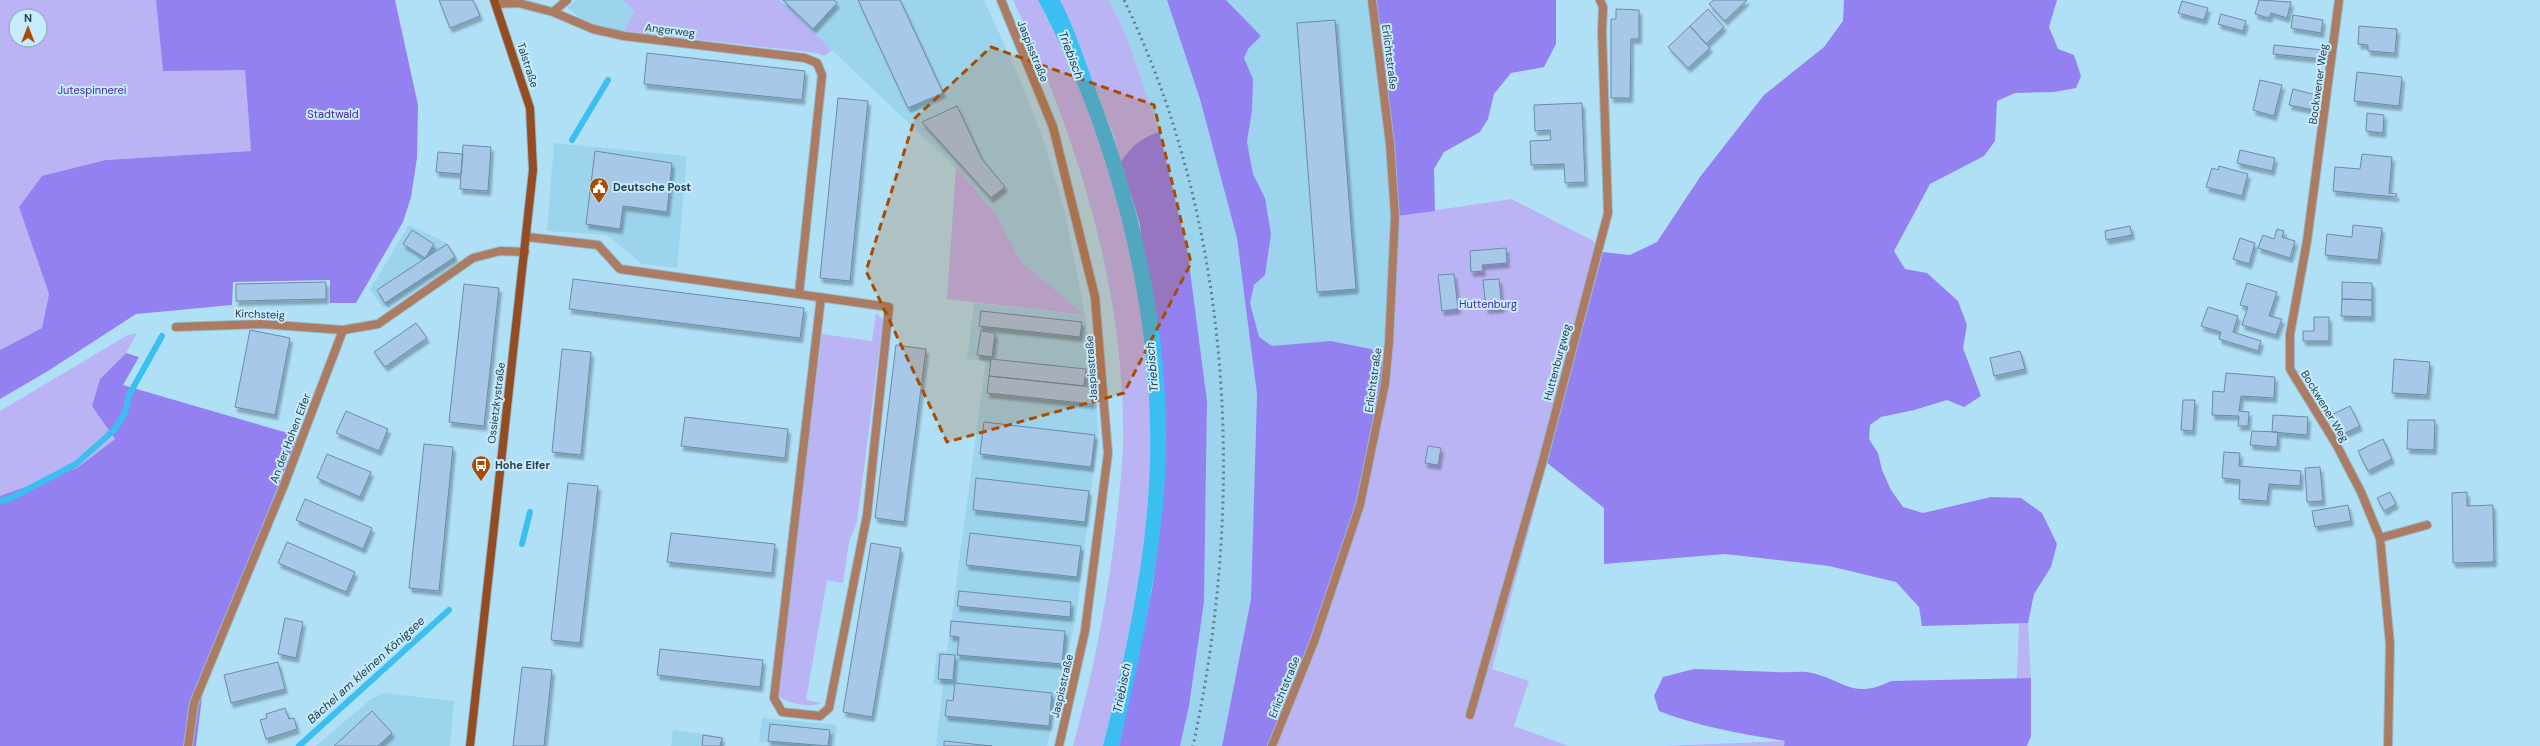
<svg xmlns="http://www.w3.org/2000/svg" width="2540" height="746" font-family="'DM Sans',sans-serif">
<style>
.built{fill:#9cd4ed}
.green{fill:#bab4f4;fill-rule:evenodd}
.forest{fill:#9381f2}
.water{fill:#3bbef0}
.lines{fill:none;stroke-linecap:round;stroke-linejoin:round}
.stream{stroke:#3bbef0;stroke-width:6}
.building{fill:#a7c8e9;stroke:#6b8aa8;filter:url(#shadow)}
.service-casing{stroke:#93bcd0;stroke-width:10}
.minor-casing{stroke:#93bcd0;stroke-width:10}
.secondary-casing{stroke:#93bcd0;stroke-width:10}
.service{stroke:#ad7b61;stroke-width:8}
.minor{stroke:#ad7b61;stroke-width:8}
.secondary{stroke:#944c22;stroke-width:8}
.rail{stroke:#607f8d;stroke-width:3;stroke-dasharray:2 4;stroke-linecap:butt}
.marked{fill:#aa4b00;fill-opacity:0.2;stroke:#aa4b00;stroke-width:3;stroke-dasharray:8 5;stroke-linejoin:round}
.labels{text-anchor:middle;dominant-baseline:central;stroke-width:4;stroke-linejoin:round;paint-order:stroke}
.street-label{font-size:11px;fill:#2b3e47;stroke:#c5ebfd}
.park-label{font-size:11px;fill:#4e26aa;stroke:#c5ebfd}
.poi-label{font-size:11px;font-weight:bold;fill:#2b3e47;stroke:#c5ebfd;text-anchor:start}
.water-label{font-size:12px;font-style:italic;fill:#223c48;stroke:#c5ebfd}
</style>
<defs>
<filter id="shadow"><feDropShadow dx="2.5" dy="4.5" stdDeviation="1" flood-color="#0004"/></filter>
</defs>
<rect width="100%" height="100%" fill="#b0e0f6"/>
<path class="built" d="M576 0H622L634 11 624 31 583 21 567 7Z
M779 0H984L1018 75 1043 139 1065 212 1085 315 1096 387 1098 435 1076 618 1047 746H936L943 685 933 684 937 651 947 652 986 361 967 359 974 303 1084 315 1021 262 997 216 955 167Z
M1109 0H1372L1395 216 1386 366 1252 354 1257 394 1251 599 1222 746H1180L1189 706 1204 602 1207 401 1188 255 1159 132 1125 32Z
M554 143 687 156 677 268 642 264 607 235 547 231Z
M409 225 447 243 458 259 383 308 370 289Z
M384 693 454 701 450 746H316L371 699Z
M762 718 837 725 835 746H794L759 742Z
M673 730 725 737 723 746H671Z"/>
<path class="green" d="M0 0H156L163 70H245L251 151 106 160 19 207 49 294 42 328 0 350ZM16 16H40V40H16Z
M622 0H779L832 50 824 56 817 53 624 31 634 11Z
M1013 0H1038C1117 145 1161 334 1148 499 1142 582 1123 665 1103 746H1073C1093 674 1107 601 1116 526 1119 493 1124 460 1123 426 1122 279 1075 132 1013 0Z
M1060 0H1109L1125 32 1159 132C1141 138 1131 146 1121 162L1113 133Z
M956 167 997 216 1021 262 1085 315 947 299Z
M1511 199 1592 240 1603 252 1492 669 1529 681 1514 726 1569 746H1272L1385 384 1397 216Z
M876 313 883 320 857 522 849 542 843 583 827 580 806 700 822 703C810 708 787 704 777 695L822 334 872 341Z
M137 333 126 353 100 379 115 439 77 468 0 496V411L126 336Z
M2019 623H2028L2031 678H2017Z
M1786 741 1784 746H1665Z"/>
<path class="forest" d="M156 0H395L418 105 417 158 411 197 403 222 356 303H330V280L233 282 232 305 136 314 48 371 0 399V350L42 328 49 294 19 207 42 176 106 160 251 151 245 70 163 71Z
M1167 0H1226L1261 36 1248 49 1244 58 1253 79 1252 110 1247 142 1253 174 1265 198 1271 234 1265 275 1254 285 1250 303 1259 337 1272 346 1331 341 1371 349 1386 366 1360 505 1272 746H1222L1251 599 1257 394 1237 238 1200 99Z
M1372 0H1556V44L1544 67 1511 73 1494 94 1488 119 1480 132 1444 152 1434 169 1435 211 1397 216Z
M1844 0H2057L2049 27 2058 49 2074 55 2081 76 2076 88 2054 92 2015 93 1997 101 1995 141 1984 156 1930 184 1894 251 1905 269 1927 273 1958 301 1967 325 1963 348 1981 396 1964 407 1947 400 1914 410 1881 417 1870 425 1869 439 1878 453 1882 470 1891 490 1903 507 1923 513 1991 497 2021 498 2042 513 2057 544 2051 567 2034 594 2028 623 1922 626 1919 607 1896 582 1829 566 1725 554 1604 564V508L1546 462 1603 252 1630 255 1657 242 1700 177 1764 95 1824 47 1843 21Z
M1159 132 1188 255 1207 401 1204 602 1189 706 1180 746H1119L1152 589 1163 502 1140 224 1121 162C1131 146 1141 138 1159 132Z
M126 353 139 357 123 385 298 436 209 660 211 667 202 697 196 746H0V496L77 468 115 439 92 406 100 379Z
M1694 669C1722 670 1749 671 1777 672 1787 673 1797 671 1807 672 1843 678 1851 701 1891 681L2031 678V736L2027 746H1784L1785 741C1742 734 1700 727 1659 711L1654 696 1663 677Z"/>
<path class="water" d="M1038 0H1060C1075 29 1085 62 1097 93 1147 221 1176 366 1163 504 1155 586 1138 666 1119 746H1103C1123 665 1142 582 1148 499 1161 334 1116 146 1038 0Z"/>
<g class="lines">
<path class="stream" d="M572 140 608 80
M0 501 11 498 76 464 114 430 125 413 129 395 162 336
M522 544 530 512
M299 746 449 610"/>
</g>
<path class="building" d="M439 0H473L480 16 450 28Z
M783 0H834L837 3 813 29Z
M858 0H900L943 93 908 108Z
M1714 0H1747L1725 21 1709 4Z
M2259 0 2291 2 2287 18 2271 13 2269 18 2255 14Z
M2182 1 2208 8 2204 20 2178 13Z
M1616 9 1639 10V39H1631L1630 98H1611V19H1616Z
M1708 9 1724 27 1706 44 1690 26Z
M2221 14 2246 21 2243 31 2218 24Z
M2293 15 2323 20 2321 33 2291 28Z
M1335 20 1356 289 1317 292 1297 23Z
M1690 26 1710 48 1688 68 1668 47Z
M2359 26 2397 29 2395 53 2368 51V45L2358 44Z
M2274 45 2323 50 2322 59 2273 54Z
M647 53 805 71 802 100 644 84Z
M2357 72 2402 77 2399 106 2354 101Z
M2260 80 2282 85 2274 116 2253 110Z
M2293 89 2316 95 2313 110 2289 105Z
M838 98 868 101 850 281 820 278Z
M1582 103 1585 182 1565 183 1564 164 1531 165 1530 141 1551 140 1550 130 1535 131 1534 105Z
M957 106 982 159 1005 187 991 198 922 122Z
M2367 113 2384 115 2383 133 2366 131Z
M463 145 491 147 488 191 460 189Z
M2240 150 2275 158 2272 171 2237 163Z
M595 151 672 163 667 212 623 206 620 229 586 224Z
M438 152 463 154 461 174 436 172Z
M2362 154 2392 157 2389 193 2397 194 2396 197 2333 191 2335 167 2360 169Z
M2219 166 2248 174 2242 196 2206 187 2212 168 2218 170Z
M2353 225 2382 228 2378 260 2325 255 2327 234 2352 237Z
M2130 226 2132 235 2106 240 2105 231Z
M2277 229 2284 231 2282 237 2295 241 2290 258 2258 248 2263 235 2274 239Z
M412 230 434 244 425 258 403 244Z
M2240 238 2255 243 2249 264 2233 259Z
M447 244 455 257 385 303 377 290Z
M1506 248 1507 263 1482 265 1483 271 1471 272 1470 251Z
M1454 274 1458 309 1442 311 1438 275Z
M573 279 804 308 800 338 569 309Z
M1499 279 1502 308 1486 309 1483 280Z
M326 282V299L236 301V284Z
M2342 282 2372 283V300L2342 299Z
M2247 283 2277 292 2269 316 2282 319 2276 335 2242 325 2248 307 2240 305Z
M464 284 499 288 484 426 449 422Z
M2342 299 2372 300V317L2341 316Z
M2208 307 2238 316 2233 332 2261 341 2258 351 2219 339 2221 332 2201 326Z
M981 311 1082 322 1080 337 979 326Z
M2314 317H2329V341H2303V331H2314Z
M416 323 427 338 385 367 374 352Z
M250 330 290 338 275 415 235 407Z
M981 331 995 333 992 357 977 355Z
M896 345 926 349 904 522 875 518Z
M562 349 591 352 581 455 552 452Z
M2020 351 2025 369 1994 376 1990 358Z
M991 359 1086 369 1084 386 989 376Z
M2394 359 2430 362 2427 395 2392 393Z
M2226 373 2275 377 2274 398 2241 396 2239 411 2249 412 2248 426H2238L2239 416 2212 415 2213 391 2224 392Z
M989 376 1094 387 1092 404 987 393Z
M2183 400H2195L2193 431 2181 430Z
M2350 406 2360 426 2341 435 2331 415Z
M346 411 388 429 379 451 336 433Z
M2273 415 2308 417 2307 435 2272 432Z
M685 417 788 429 785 458 681 446Z
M2408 420H2435L2434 450 2407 449Z
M984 422 1095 435 1091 467 980 454Z
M2252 431 2278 432 2277 447 2250 445Z
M2383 439 2392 459 2368 471 2358 451Z
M424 444 453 447 439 591 409 588Z
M1428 446 1441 448 1438 465 1425 463Z
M2224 452 2240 453 2239 466 2301 471 2300 486 2269 484 2267 501 2239 499 2240 480 2222 478Z
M327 454 371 472 360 497 317 478Z
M2320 467 2323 501 2307 502 2305 468Z
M976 478 1089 491 1085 522 973 510Z
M568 483 598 486 580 643 551 640Z
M2390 492 2396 504 2384 511 2377 498Z
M2467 492V506L2493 505 2494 562 2453 563 2452 493Z
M305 499 372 528 363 549 296 520Z
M2348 505 2351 521 2315 527 2312 511Z
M671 533 775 544 772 573 667 562Z
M970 533 1081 546 1077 577 966 565Z
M287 542 355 572 346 592 278 563Z
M871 543 901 548 872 717 843 712Z
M959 591 1071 602 1070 617 957 606Z
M285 618 303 622 296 658 278 654Z
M951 621 1065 631 1062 664 957 655 959 637 950 636Z
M660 649 763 660 760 687 657 675Z
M940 654 955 655 953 680 938 679Z
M278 662 285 689 231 703 224 675Z
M522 667 552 670 544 746H513Z
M955 683 1052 693 1049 726 945 716 947 700 953 701Z
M285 708 289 719 294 718 297 729 266 739 260 720 267 718 266 714Z
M372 711 392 733 378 746H334Z
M770 724 830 730 828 746 768 741Z
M703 735 722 738 720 746H702Z
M944 741 992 746H944Z"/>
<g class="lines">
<g class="service-casing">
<path id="service" d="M176 327 262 324 343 330 284 485 194 703 188 746
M2380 538 2427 525"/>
</g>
<g class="minor-casing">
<path id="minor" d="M1001 0 1053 127 1095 297 1108 453 1085 631 1059 746
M2339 0 2307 241 2290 334V369L2336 444 2361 492 2380 538 2390 644 2388 746
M496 4 518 3 553 12 593 29 624 36 805 58 817 63 822 75 799 294
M553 12 567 0
M527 237 598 245 620 269 889 307 867 515 829 708 820 716 782 712 774 698 821 297
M343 330 378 324 473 258 500 251 525 252
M1470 715 1543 460 1608 213 1602 32 1603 7 1600 0
M1272 746 1314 642 1360 505 1385 384 1389 343 1395 216 1390 144 1372 0"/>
</g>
<g class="secondary-casing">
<path id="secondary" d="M470 746 533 170 530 108 494 0"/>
</g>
<use href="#service" class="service"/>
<use href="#minor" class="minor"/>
<use href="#secondary" class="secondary"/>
<path class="rail" d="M1124 0C1234 228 1246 502 1193 746"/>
</g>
<path class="marked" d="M991 47 1154 105 1191 263 1124 393 947 442 866 271 915 118Z"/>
<defs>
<g id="civic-pin" transform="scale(1)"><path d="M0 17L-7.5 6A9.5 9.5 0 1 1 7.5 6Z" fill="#aa4b00" stroke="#c5ebfd"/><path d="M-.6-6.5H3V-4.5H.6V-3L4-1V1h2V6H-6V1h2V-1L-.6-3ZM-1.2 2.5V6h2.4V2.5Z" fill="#fff"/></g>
<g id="bus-pin" transform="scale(1)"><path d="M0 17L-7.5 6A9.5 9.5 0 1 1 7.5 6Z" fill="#aa4b00" stroke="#c5ebfd"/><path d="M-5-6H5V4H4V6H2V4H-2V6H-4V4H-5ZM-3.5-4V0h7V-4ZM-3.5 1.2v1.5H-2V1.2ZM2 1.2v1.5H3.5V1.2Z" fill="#fff"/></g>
</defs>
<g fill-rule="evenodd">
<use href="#civic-pin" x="599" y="187"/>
<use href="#bus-pin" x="481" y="465"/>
</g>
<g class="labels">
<g class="street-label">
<text transform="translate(670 30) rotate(7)">Angerweg</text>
<text transform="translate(1033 51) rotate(68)">Jaspisstraße</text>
<text transform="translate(1390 57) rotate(83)">Erlichtstraße</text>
<text transform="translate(528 65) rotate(72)">Talstraße</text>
<text transform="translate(2318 84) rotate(-82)">Bockwener Weg</text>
<text transform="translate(260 314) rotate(2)">Kirchsteig</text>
<text transform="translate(1557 362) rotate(-75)">Huttenburgweg</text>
<text transform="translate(1091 368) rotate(-94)">Jaspisstraße</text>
<text transform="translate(1373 380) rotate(-82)">Erlichtstraße</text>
<text transform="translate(496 403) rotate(-83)">Ossietzkystraße</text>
<text transform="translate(2325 406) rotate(59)">Bockwener Weg</text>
<text transform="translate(290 438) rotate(-69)">An der Hohen Eifer</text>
<text transform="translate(1062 686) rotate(-77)">Jaspisstraße</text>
<text transform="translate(1284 687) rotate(-68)">Erlichtstraße</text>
</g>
<g class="park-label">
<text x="92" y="90">Jutespinnerei</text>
<text x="333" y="114">Stadtwald</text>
<text x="1488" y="304">Huttenburg</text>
</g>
<g class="poi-label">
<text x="613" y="187">Deutsche Post</text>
<text x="495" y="465">Hohe Eifer</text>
</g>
<g class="water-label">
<text transform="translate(1071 55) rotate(69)">Triebisch</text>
<text transform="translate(1152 367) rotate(-95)">Triebisch</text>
<text transform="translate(366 670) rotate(-42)">Bächel am kleinen Königsee</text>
<text transform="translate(1122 688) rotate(-79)">Triebisch</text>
</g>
</g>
<g transform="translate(28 28)"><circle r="19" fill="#c5ebfd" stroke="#87a6b4"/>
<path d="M0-3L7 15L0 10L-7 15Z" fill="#aa4b00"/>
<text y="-6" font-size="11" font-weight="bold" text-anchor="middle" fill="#2b3e47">N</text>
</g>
</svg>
